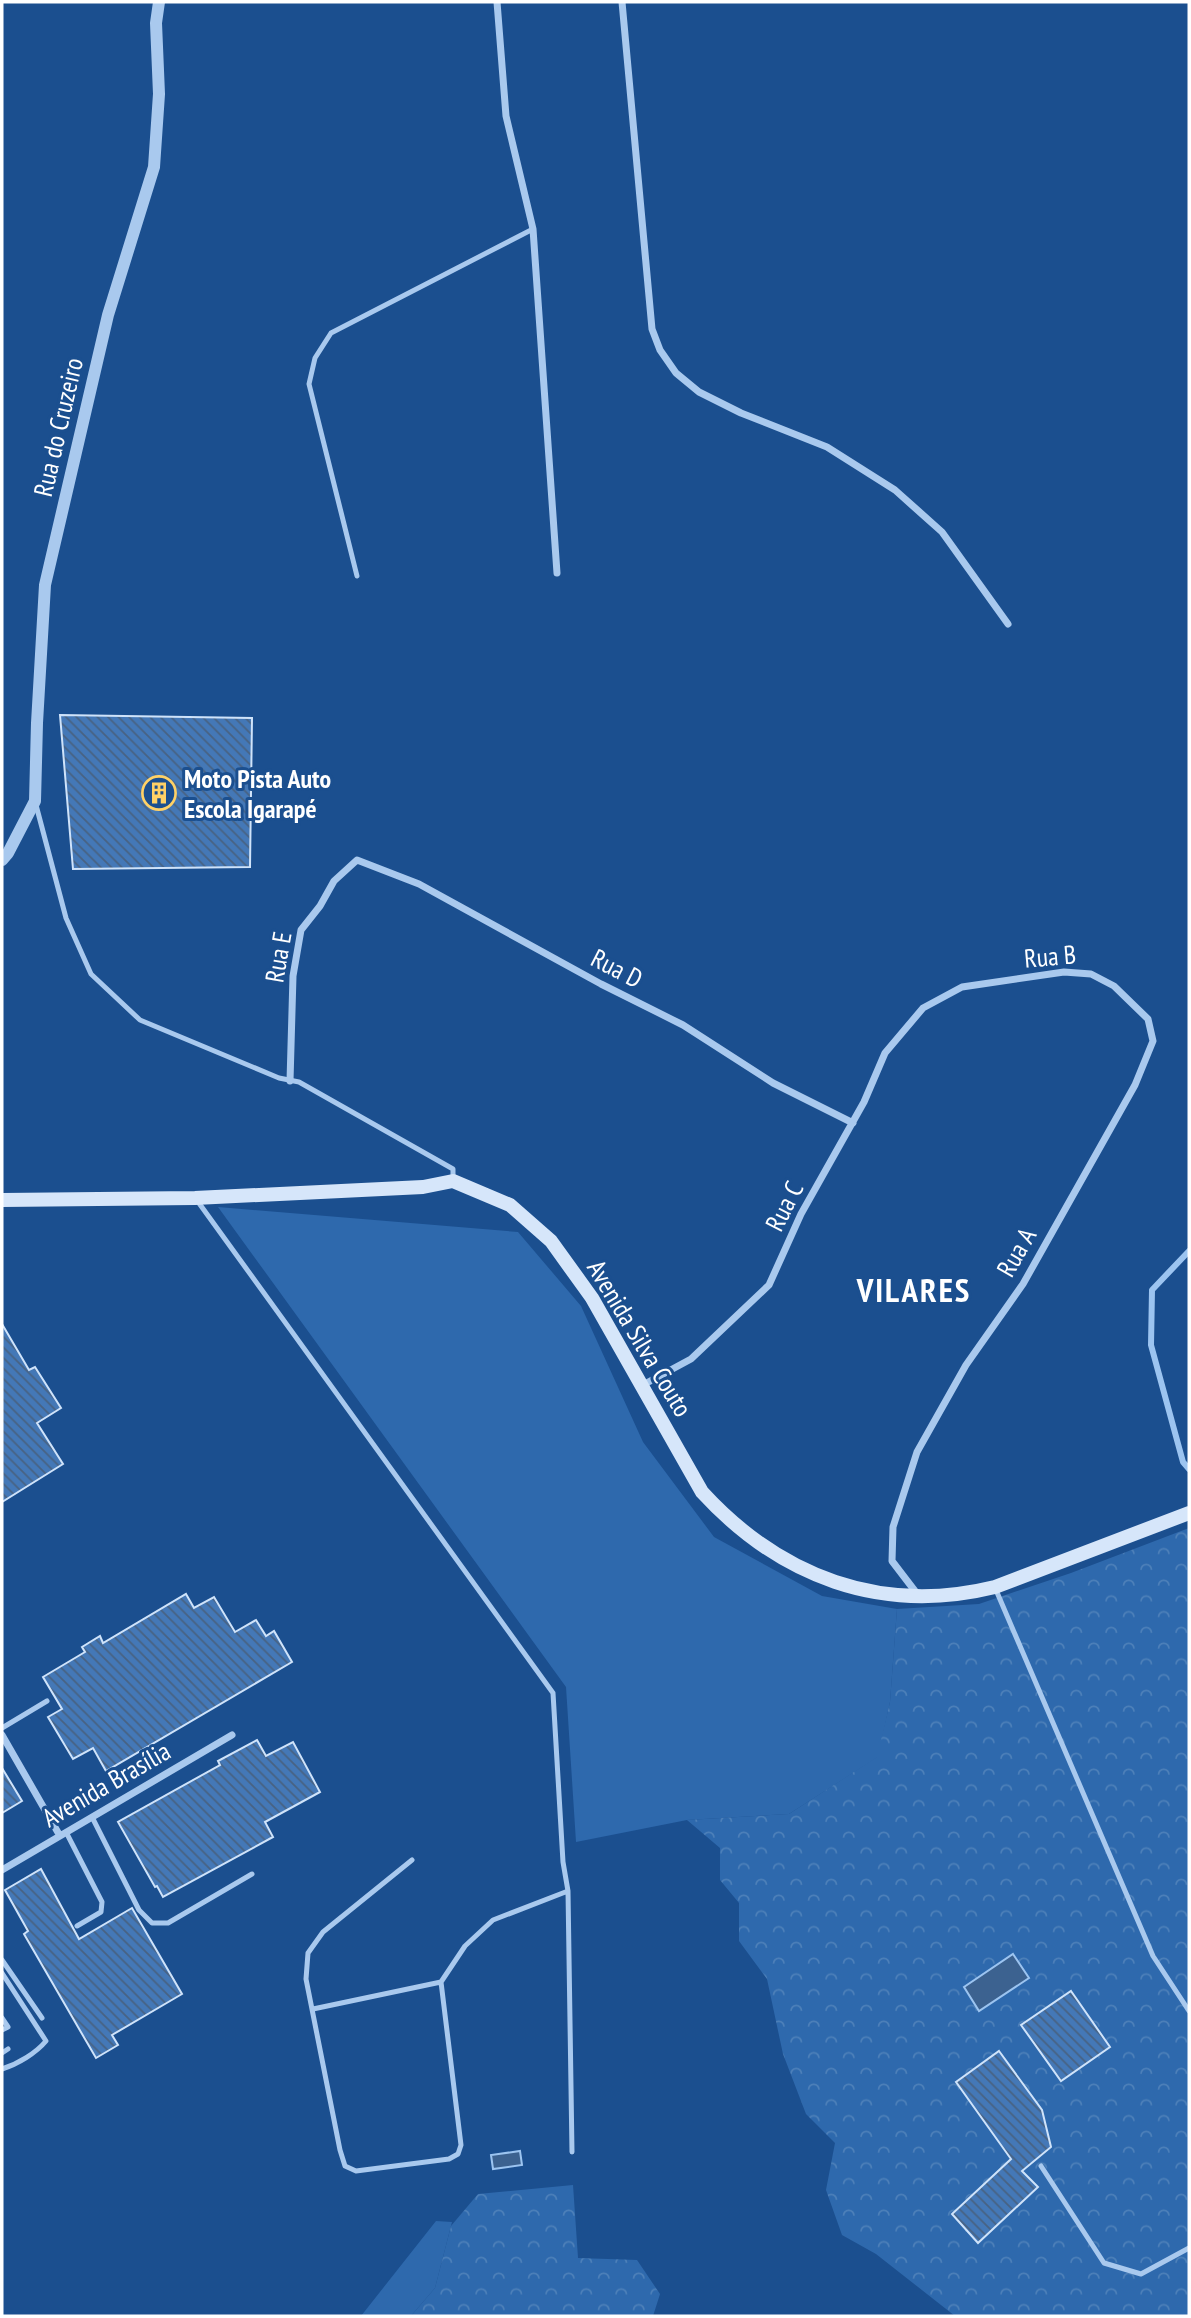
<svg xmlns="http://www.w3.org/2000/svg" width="1191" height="2318" font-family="'PT Sans Narrow',sans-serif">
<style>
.grass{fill:#2e69ad}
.forest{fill:url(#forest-crowns)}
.water{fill:#3c6290;stroke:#9cc4f0;stroke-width:2}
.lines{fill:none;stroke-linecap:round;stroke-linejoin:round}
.stream{stroke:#9cc4f0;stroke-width:6}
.building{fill:url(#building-back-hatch);stroke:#cfe3fa;stroke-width:2}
.service{stroke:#a9c9ee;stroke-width:5}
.minor{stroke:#a9c9ee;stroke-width:7}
.tertiary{stroke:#a9c9ee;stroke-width:12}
.secondary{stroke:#d6e6fa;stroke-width:14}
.labels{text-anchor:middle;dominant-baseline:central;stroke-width:6;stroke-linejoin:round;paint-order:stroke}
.street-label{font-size:26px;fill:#fff;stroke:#1b4f8f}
.poi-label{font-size:26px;font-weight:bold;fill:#fff;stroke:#1b4f8f;text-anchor:start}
.district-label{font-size:33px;font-weight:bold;letter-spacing:2px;fill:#fff;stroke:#1b4f8f}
</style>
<defs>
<pattern id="forest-crowns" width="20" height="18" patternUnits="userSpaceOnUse" patternTransform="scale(1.75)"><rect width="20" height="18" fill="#2e69ad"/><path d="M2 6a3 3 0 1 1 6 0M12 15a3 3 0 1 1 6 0" fill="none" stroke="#4d80b9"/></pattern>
<pattern id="building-back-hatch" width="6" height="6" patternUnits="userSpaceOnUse" patternTransform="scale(1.75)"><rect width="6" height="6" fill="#4478b7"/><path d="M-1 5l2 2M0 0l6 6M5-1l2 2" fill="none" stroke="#486282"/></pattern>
</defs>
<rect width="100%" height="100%" fill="#1b4f8f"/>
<path class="grass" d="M218 1207 518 1232 581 1306 643 1442 714 1537 822 1596 897 1609 890 1702 878 1757 789 1814 687 1820 576 1842 566 1687Z
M436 2221 452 2222 435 2288 411 2316H361Z"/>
<path class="forest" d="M1189 1528V2316H955L876 2254 842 2235 826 2190 835 2143 806 2114 783 2054 767 1979 739 1941V1903L720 1880V1848L687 1820 789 1814 877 1757 890 1702 897 1609 979 1604 1071 1573Z
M573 2185 578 2258 637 2260 660 2294 653 2316H411L435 2288 451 2226 478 2194Z"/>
<path class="water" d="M1013 1954 1029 1978 979 2011 964 1987Z
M520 2151 522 2165 493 2169 491 2155Z"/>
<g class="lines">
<path class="stream" d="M1189 1251 1152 1290 1151 1345 1183 1462 1189 1469"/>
</g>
<path class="building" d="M60 715 252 718 250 867 73 869Z
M2 1324 29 1370 35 1367 61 1408 37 1423 63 1464 2 1502Z
M186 1594 194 1608 214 1597 235 1632 256 1620 266 1636 274 1631 292 1662 106 1771 93 1748 73 1759 48 1717 62 1709 43 1677 85 1652 82 1647 100 1636 103 1643Z
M257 1740 266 1756 293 1742 320 1792 265 1822 273 1837 163 1897 157 1886 155 1887 118 1822 220 1765 218 1761Z
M2 1768 22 1801 2 1813Z
M41 1869 79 1939 132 1908 182 1994 112 2035 118 2045 96 2058 24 1934 28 1931 5 1890Z
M1071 1991 1110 2047 1061 2081 1021 2025Z
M999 2051 1042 2110 1051 2147 1022 2171 1038 2187 978 2243 952 2214 1011 2159 956 2082Z"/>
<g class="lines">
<path class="service" d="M357 576 309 384 315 358 331 333 533 229
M36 805 66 918 91 974 140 1020 279 1078 299 1082 453 1169V1181
M196 1199 553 1693 563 1862 568 1891 493 1920 465 1946 441 1982
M996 1590 1153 1956 1189 2011
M2 1728 47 1701
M92 1817 139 1910 152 1923H168L252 1874
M66 1832 102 1902 101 1912 77 1926
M568 1891 572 2152
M2 1960 42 2018
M2 1973 46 2041C36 2053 18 2064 2 2069
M313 2009 441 1982 461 2145 458 2154 449 2159 356 2171 345 2166 340 2150 306 1979 308 1953 323 1932 412 1860
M2 2018 8 2027 2 2030
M2 2053 8 2049
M1041 2166 1104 2263 1141 2274 1189 2248"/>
<path class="minor" d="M497 2 506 116 533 229 557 573
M622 2 652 329 660 350 676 373 699 392 741 413 827 447 895 490 942 532 1008 624
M290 1081 293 976 301 930 320 906 334 881 357 860 419 884 601 984 683 1025 773 1083 853 1123
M641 1386 691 1359 769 1285 801 1214 864 1102 885 1053 923 1008 962 987 1064 972 1091 974 1114 986 1148 1019 1153 1041 1135 1085 1023 1284 966 1365 917 1452 893 1527 892 1561 918 1595
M2 1735 60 1836
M2 1870 232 1735"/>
<path class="tertiary" d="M2 860 8 853 35 801 37 723 45 585 108 315 154 167 159 94 156 23 159 2"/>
<path class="secondary" d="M2 1200 195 1198 423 1187 453 1181 510 1205 551 1241 592 1298 702 1492C780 1577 881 1615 995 1587L1189 1513"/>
</g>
<defs>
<g id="building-ring" transform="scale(1.75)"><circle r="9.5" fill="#1b4f8f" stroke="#ffd166" stroke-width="1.5"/><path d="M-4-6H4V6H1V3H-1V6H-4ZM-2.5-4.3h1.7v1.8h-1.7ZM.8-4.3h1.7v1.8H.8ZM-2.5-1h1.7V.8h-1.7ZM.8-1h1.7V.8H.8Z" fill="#ffd166"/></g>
</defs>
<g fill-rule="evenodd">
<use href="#building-ring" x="159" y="793"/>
</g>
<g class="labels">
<g class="street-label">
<text transform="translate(58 427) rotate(-77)">Rua do Cruzeiro</text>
<text transform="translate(1050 956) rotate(-5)">Rua B</text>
<text transform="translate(278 957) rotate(-80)">Rua E</text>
<text transform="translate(617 968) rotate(27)">Rua D</text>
<text transform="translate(784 1206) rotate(-63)">Rua C</text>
<text transform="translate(1016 1252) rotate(-60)">Rua A</text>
<text transform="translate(640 1338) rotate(59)">Avenida Silva Couto</text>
<text transform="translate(106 1784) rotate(-30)">Avenida Brasília</text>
</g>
<g class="poi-label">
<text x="184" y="778">Moto Pista Auto<tspan x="184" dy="30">Escola Igarapé</tspan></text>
</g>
<g class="district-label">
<text x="914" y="1289">VILARES</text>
</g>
</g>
<rect width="1191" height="2318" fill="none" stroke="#ffffff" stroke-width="7"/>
</svg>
